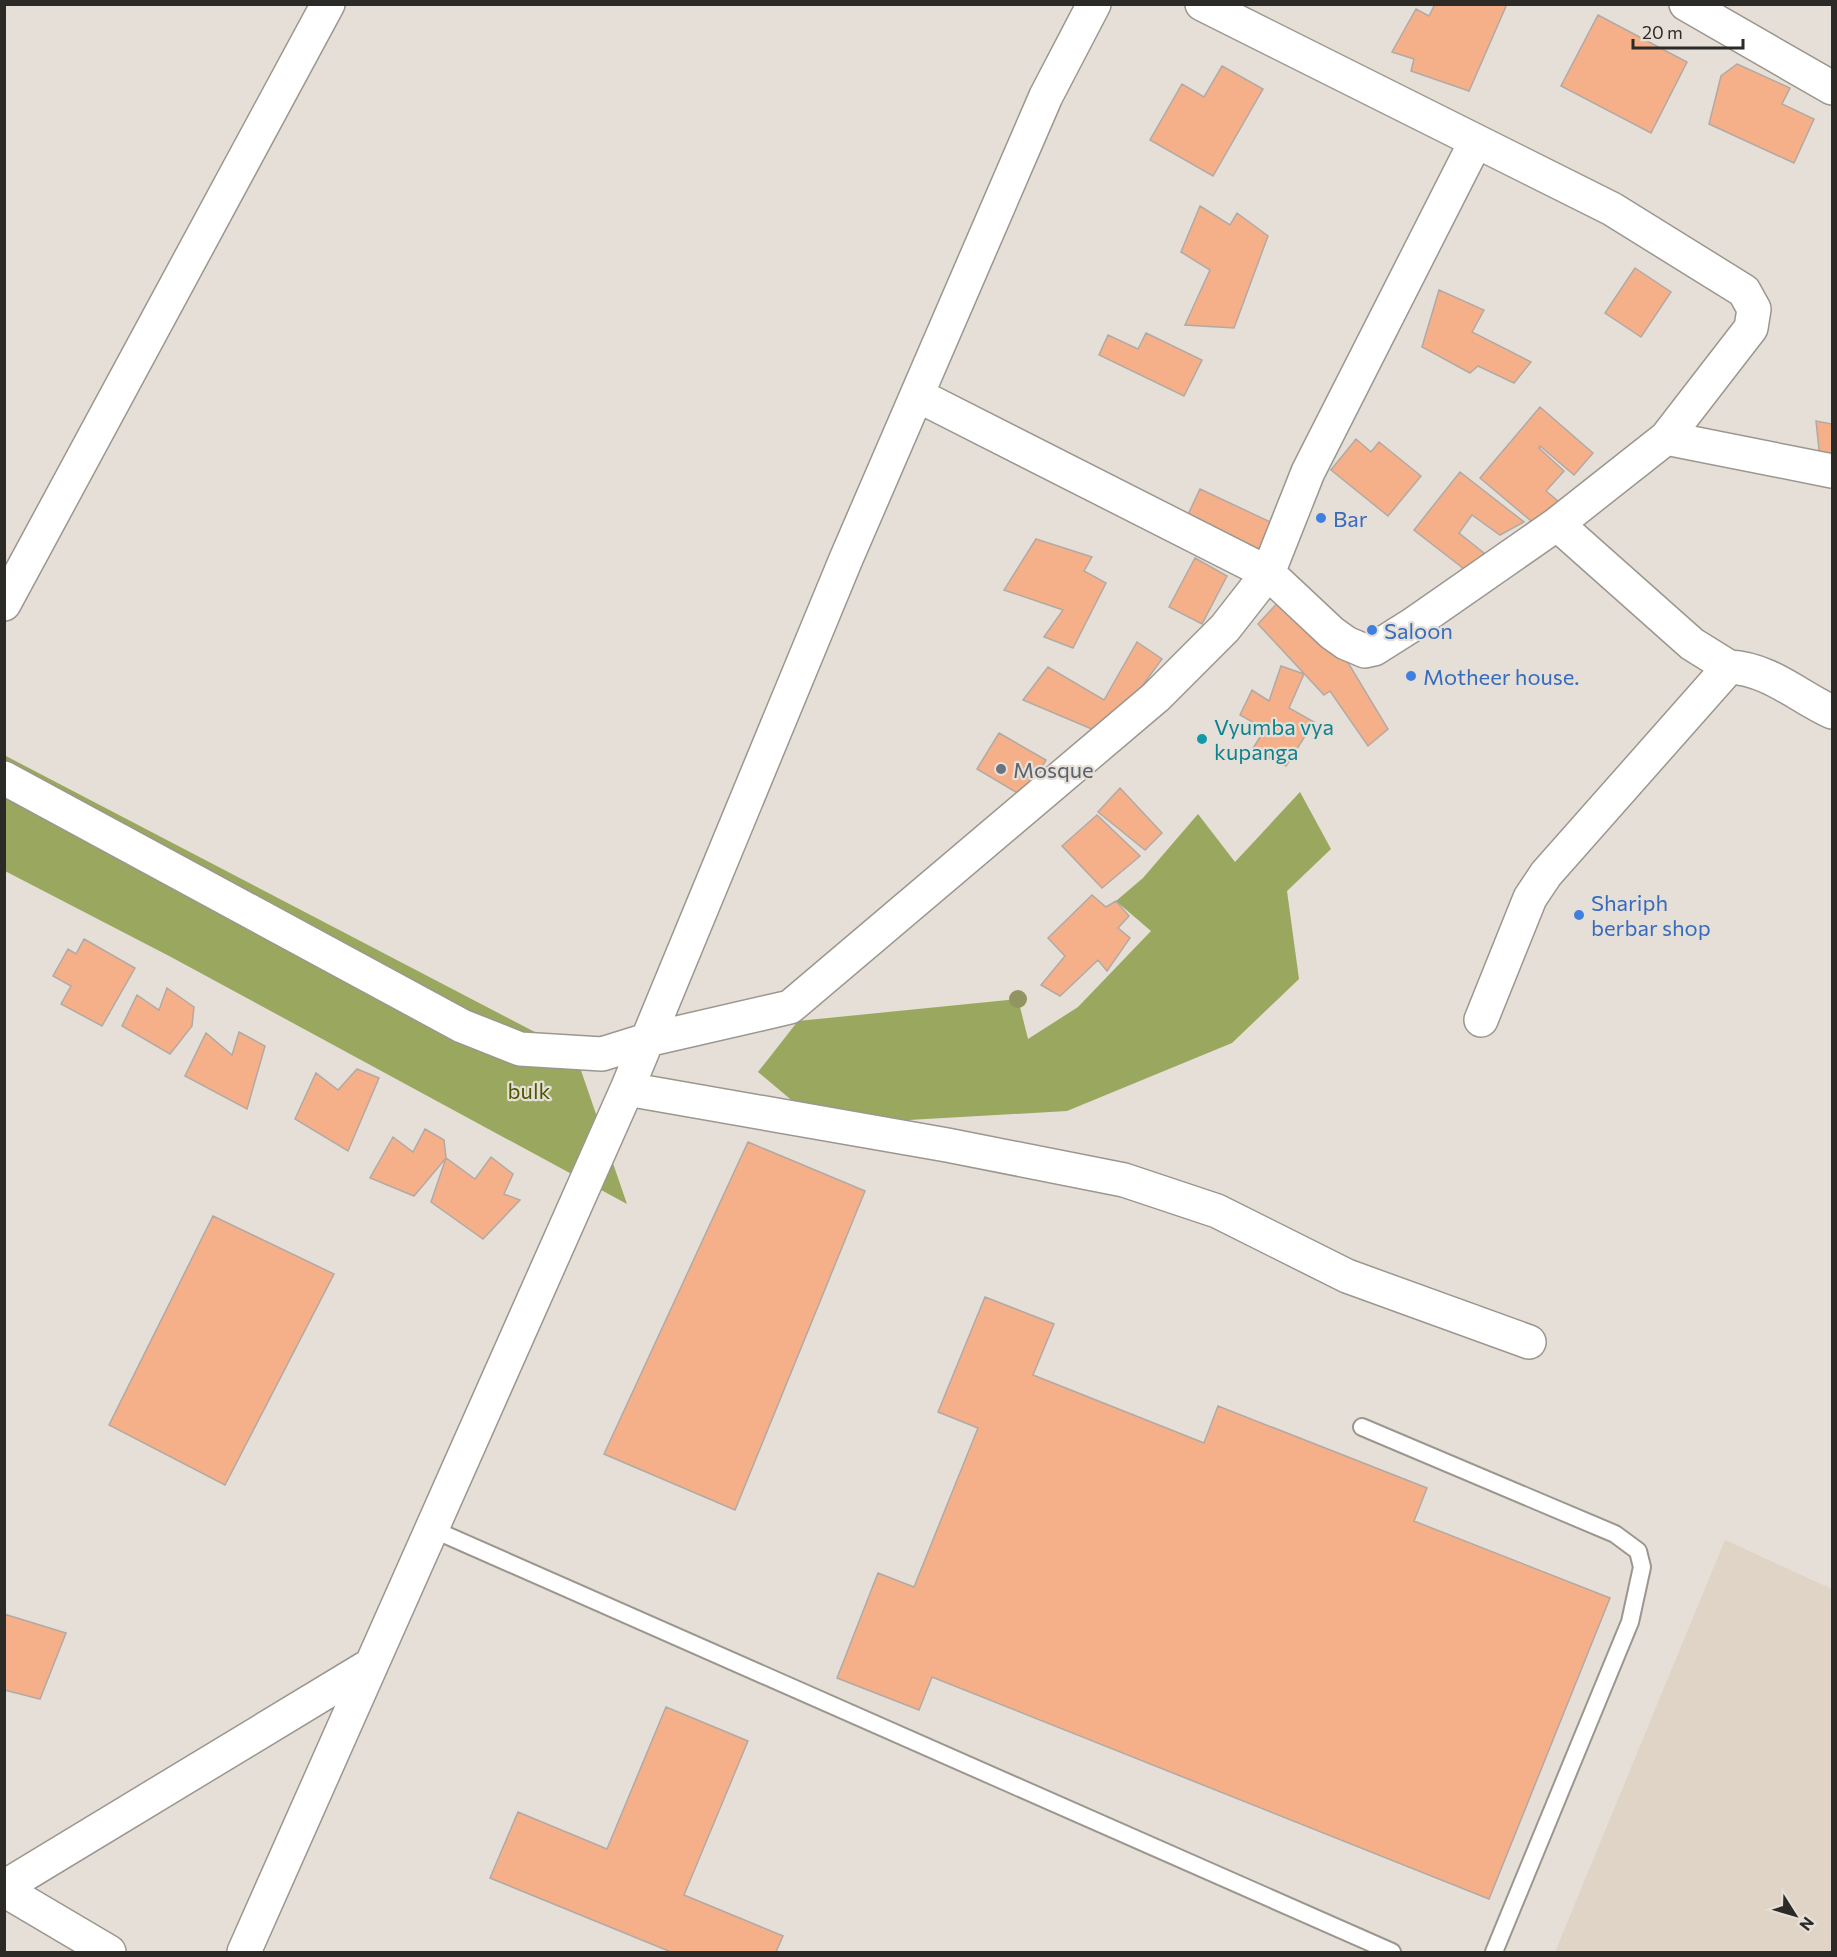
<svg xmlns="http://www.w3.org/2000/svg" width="1837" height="1957" font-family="Commissioner,sans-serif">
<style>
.built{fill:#dfd4c6}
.forest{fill:#9aa75e}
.building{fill:#f6b089;stroke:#b2a9a4;stroke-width:1.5}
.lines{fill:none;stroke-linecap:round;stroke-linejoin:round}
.service-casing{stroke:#9c968f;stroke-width:20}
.minor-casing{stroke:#9c968f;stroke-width:36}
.service{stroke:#fff;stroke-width:16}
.minor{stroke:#fff;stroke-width:33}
.tree{fill:#929561}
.shop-dot{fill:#3f7fe0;stroke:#e5dfd7;stroke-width:2}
.culture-dot{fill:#0f9aa8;stroke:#e5dfd7;stroke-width:2}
.worship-dot{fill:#6b7280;stroke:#e5dfd7;stroke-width:2}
.labels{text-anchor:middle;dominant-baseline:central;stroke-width:4.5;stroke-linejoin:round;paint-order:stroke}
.shop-label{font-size:22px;fill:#366cbe;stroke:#e5dfd7;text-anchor:start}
.culture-label{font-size:22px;fill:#0d838f;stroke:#e5dfd7;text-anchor:start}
.worship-label{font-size:22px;fill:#5b616d;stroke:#e5dfd7;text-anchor:start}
.park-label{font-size:22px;fill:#4e5800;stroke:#e5dfd7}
</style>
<rect width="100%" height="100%" fill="#e5dfd7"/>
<path class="built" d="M1725 1540 1832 1589V1952H1555Z"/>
<path class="forest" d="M4 755 575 1053 627 1204 171 957 5 871Z
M1300 792 1331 849 1287 891 1299 979 1232 1043 1067 1111 821 1125 758 1072 798 1021 1018 999 1028 1039 1078 1007 1151 931 1116 901 1143 878 1198 814 1235 862Z"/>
<path class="building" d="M1435 4H1507L1469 91 1411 71 1414 59 1392 52 1416 9 1429 16Z
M1598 15 1687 62 1651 133 1561 86Z
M1737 64 1790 88 1782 104 1814 119 1794 163 1709 124 1721 76Z
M1222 66 1263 89 1213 176 1150 140 1182 84 1204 97Z
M1200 206 1230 225 1237 213 1268 236 1234 328 1185 325 1210 270 1181 252Z
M1635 268 1671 292 1641 337 1605 313Z
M1439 290 1484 310 1472 332 1531 362 1514 383 1478 366 1470 373 1422 347Z
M1146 333 1202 360 1184 396 1099 355 1108 335 1138 349Z
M1540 407 1593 453 1574 475 1540 446 1539 448 1564 471 1546 491 1564 506 1543 531 1480 478Z
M1816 421 1832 424V462L1820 459Z
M1356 439 1371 452 1379 442 1421 476 1388 516 1331 470Z
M1460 472 1524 522 1500 535 1472 515 1459 533 1484 553 1468 572 1414 530Z
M1200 489 1281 527 1266 559 1185 521Z
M1036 539 1092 557 1084 571 1106 583 1073 648 1044 637 1063 610 1004 590Z
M1195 558 1227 576 1202 624 1169 607Z
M1282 598 1347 661 1388 729 1368 746 1330 691 1324 695 1258 624Z
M1137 642 1162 659 1106 735 1023 700 1048 667 1104 700Z
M1281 666 1304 674 1289 708 1314 722 1286 766 1252 750 1265 729 1240 715 1252 690 1269 701Z
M999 733 1046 760 1024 797 977 769Z
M1120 788 1162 833 1145 850 1098 812Z
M1097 815 1140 856 1102 888 1062 846Z
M1092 895 1106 907 1116 901 1129 916 1118 928 1130 938 1107 971 1098 960 1060 996 1041 985 1065 956 1048 938Z
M84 939 135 968 102 1026 61 1004 71 986 53 976 68 949 76 954Z
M167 988 194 1007 192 1026 170 1054 122 1026 137 995 159 1010Z
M239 1032 265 1046 247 1109 185 1076 206 1033 232 1055Z
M357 1069 379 1078 348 1151 295 1119 316 1073 338 1090Z
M425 1129 444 1140 446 1158 414 1196 370 1178 393 1137 413 1152Z
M748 1142 865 1191 735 1510 604 1454Z
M491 1157 513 1174 504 1194 520 1200 483 1239 431 1202 446 1158 475 1179Z
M213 1216 334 1274 225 1485 109 1425Z
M985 1297 1054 1324 1033 1375 1204 1443 1218 1406 1427 1488 1414 1521 1610 1598 1489 1899 932 1677 919 1710 837 1678 878 1573 914 1587 978 1428 938 1412Z
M4 1614 66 1633 40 1699 4 1690Z
M666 1707 748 1741 684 1895 783 1936 776 1952H671L490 1878 518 1812 607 1849Z"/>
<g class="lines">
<g class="service-casing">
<path id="service" d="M1362 1427 1615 1534 1638 1551 1642 1567 1630 1622 1494 1952
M430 1528 1392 1952"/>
</g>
<g class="minor-casing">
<path id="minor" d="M1686 4 1832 88
M917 395 1268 573 1332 633 1346 643 1365 651 1374 649 1412 625 1557 524 1666 438 1751 328 1754 309 1744 291 1612 209 1202 4
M1666 438 1832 471
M1557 524 1692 644 1729 667
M4 604 328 4
M4 778 462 1026 520 1049 602 1054 647 1040 790 1007 1156 697 1225 628 1268 573 1308 472 1476 141
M1481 1020 1530 898 1546 874 1729 667C1770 669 1797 696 1832 712
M627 1089 947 1145 1124 1180 1217 1211 1347 1276 1529 1342
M4 1887 369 1666
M4 1890 109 1952
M244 1952 627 1089 846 559 1046 96 1094 4"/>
</g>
<use href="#service" class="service"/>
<use href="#minor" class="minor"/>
</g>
<circle class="tree" cx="1018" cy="999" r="9"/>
<g class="shop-dot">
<circle cx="1321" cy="518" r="6"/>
<circle cx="1372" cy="630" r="6"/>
<circle cx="1411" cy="676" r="6"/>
<circle cx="1579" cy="915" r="6"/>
</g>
<circle class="culture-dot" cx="1202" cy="739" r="6"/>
<circle class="worship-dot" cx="1001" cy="769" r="6"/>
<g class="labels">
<g class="shop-label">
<text x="1333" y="518">Bar</text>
<text x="1384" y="630">Saloon</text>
<text x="1423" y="676">Motheer house.</text>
<text x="1591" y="902">Shariph<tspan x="1591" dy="25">berbar shop</tspan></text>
</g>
<g class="culture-label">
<text x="1214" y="726">Vyumba vya<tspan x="1214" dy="25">kupanga</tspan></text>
</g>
<g class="worship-label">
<text x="1013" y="769">Mosque</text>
</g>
<g class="park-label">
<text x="529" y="1090">bulk</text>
</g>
</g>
<rect width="1837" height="1957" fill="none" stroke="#2c2a27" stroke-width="12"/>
<g transform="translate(1795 1915) rotate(127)" stroke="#e5dfd7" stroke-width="4.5" paint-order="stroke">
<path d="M0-4.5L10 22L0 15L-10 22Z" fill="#2c2a27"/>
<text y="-9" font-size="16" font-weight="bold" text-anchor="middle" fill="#2c2a27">N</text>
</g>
<path d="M1633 39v9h110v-9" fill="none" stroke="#2c2a27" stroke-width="3"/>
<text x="1642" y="39" font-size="18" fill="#2c2a27" stroke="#e5dfd7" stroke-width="4.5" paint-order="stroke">20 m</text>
</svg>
